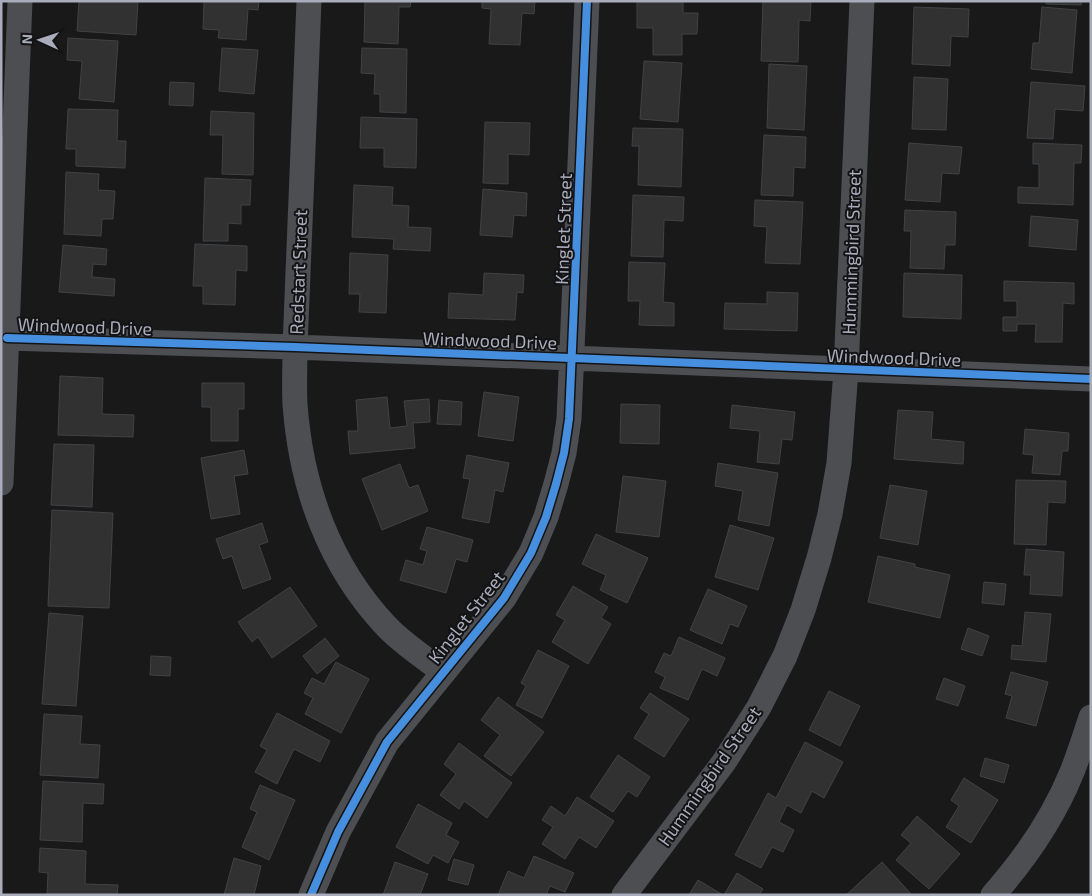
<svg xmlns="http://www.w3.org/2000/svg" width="1092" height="896" font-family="'Exo 2',sans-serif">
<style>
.building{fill:#313131;stroke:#414245}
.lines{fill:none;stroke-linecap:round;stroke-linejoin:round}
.street{stroke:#4c4e52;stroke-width:25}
.cycleway-casing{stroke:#131315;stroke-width:11}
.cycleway{stroke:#468fdf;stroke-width:8}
.labels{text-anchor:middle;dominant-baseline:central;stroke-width:4;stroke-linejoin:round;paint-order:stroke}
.street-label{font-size:18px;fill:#a9adbb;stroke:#131315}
</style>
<rect width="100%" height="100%" fill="#191919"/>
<path class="building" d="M79 1H138L136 35 77 31Z
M204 1H259L258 10 248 9 246 40 218 38 219 30 203 29Z
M365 1H411L410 7H399L398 44 364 42Z
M482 1H535L534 14 522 13 520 45 489 44 491 9 482 8Z
M637 1H683V13H698L697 34H682V55H653V28H637Z
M763 1H811L810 21 799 20 798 62 761 61Z
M1046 1H1082L1081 5 1046 4Z
M914 7 969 9 968 37 951 36 950 66 912 64Z
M1042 7 1077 10 1072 73 1031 69 1033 43H1039Z
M68 38 118 41 114 102 79 99 82 61 67 60Z
M222 48 258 50 254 94 219 91Z
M362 48 407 49 406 113 380 112V94H374L375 74 361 73Z
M644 61 682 63 678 122 640 119Z
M769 64 807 66 804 130 767 128Z
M914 77 948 79 946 130 912 129Z
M170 82 194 83 193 106 169 105Z
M1031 82 1085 86 1083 111 1055 109 1053 139 1027 138Z
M68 109 118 110 117 141H126L125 168 76 166V149H66Z
M211 111 254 113 253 175 222 174 223 135H210Z
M361 117 417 119 416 168 384 167V148H360Z
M485 122 530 123 529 155 508 154V184L483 183Z
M633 128 683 129 681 187 638 185 639 146H632Z
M764 135 806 137 805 168 794 167 793 196 761 195Z
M909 143 962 147 959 174 942 173 940 202 905 200Z
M1033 143 1082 145 1081 163H1074L1073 205 1018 203V187L1039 188V164H1033Z
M66 172 99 174 98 190 115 191 113 219H102L101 236 64 234Z
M205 178 251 180 250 205H241V224L228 223V241H203Z
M354 185 393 187 392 205 409 206 408 227 431 228 430 251 393 249 394 239 352 237Z
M483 189 527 193 526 216 514 215 512 237 480 235Z
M633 195 684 197 683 221 664 220 663 257 631 256Z
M755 200 803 202 800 264 765 263 767 227 754 226Z
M905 210 956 212 955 245H945L944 269 910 268 911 231H904Z
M1031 216 1078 220 1076 250 1029 246Z
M195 244 247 246V271L236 270 235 305 203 304V286H193Z
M63 245 107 249 106 265 93 264 92 277 115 279 114 296 59 292Z
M350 253 388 255 386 313 359 312 360 294H349Z
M629 262 665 263 663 302 674 303V326L639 325 640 301H628Z
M484 273 524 275 523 293 517 292 515 320 448 318 449 293 483 295Z
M904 273 962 275 961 319 903 317Z
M1004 281 1074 283V304L1063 303 1062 342H1035L1036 324H1017V331H1003V317H1017V301H1004Z
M767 292 798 293 797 331 724 329 725 303 767 304Z
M60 376 103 378 102 414 134 415 133 437 58 435Z
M202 383H244V409H238V441H211V407H202Z
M484 392 519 397 513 441 478 436Z
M387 397 390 428 407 426 404 401 429 399 430 422 413 423 415 448 350 454 348 431H358L356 400Z
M439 400 462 402 461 425 437 424Z
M621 404 660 405 659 444 620 443Z
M732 405 795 412 792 440 782 439 779 464 757 462 760 431 730 428Z
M898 410 933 412 931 439 964 442 963 464 894 459Z
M1025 429 1069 433 1068 451H1062L1060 475 1032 473 1034 455 1023 454Z
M54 444 94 445 92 507 51 505Z
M244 450 248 474 234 476 240 514 211 519 201 458Z
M467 455 509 463 503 492 495 490 489 523 462 518 470 479 463 478Z
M718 463 778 473 769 526 738 520 743 491 715 486Z
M400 464 409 488 418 485 428 511 382 530 362 479Z
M623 476 666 481 659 537 616 532Z
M1016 480 1066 481 1065 503 1048 502 1046 545 1014 544Z
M890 485 927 491 918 545 880 538Z
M52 510 113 513 109 608 48 606Z
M262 523 268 542 259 545 271 579 243 589 232 556 223 559 216 539Z
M730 525 774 538 758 590 715 577Z
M427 527 473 540 467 562 456 559 446 593 400 580 406 560 423 565 427 551 420 549Z
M596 534 648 558 627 603 600 590 606 575 582 564Z
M1026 549 1064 552 1062 596 1030 594 1031 575H1024Z
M878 556 915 564V567L950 575 940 618 868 602Z
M984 582 1006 584 1004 605 982 603Z
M573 586 608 607 601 618 611 624 588 664 552 642 565 620 556 615Z
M290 587 317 626 272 658 258 637 252 642 238 622Z
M708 589 747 606 738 627 730 624 722 644 690 630Z
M1025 612 1051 614 1046 662 1011 659 1012 645 1022 646Z
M49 613 83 616 76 706 42 704Z
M968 628 989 636 982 656 961 649Z
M679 637 725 658 717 676 702 669 688 700 660 688 665 677 655 672 664 653 671 656Z
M325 638 339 656 317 674 303 656Z
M538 650 569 666 542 718 516 705 526 686 521 683Z
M151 656 171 657 170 676 150 675Z
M336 662 369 679 341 733 305 714 313 698 304 693 312 678 324 684Z
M1011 672 1048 682 1036 726 1006 718 1012 696 1005 694Z
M944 678 965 686 958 706 936 699Z
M829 691 860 706 840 746 809 730Z
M650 693 689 719 664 757 634 738 649 714 640 708Z
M498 697 544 732 511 776 484 756 500 735 481 720Z
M277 713 330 741 320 762 294 749 277 784 255 772 267 750 260 746Z
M44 714 82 716 80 744 100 745 98 778 40 775Z
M805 742 843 762 824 798 812 791 801 813 787 805 779 822 794 830 783 852 772 847 761 868 735 855 768 793 776 798Z
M459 743 512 783 487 818 464 801 459 809 440 795 456 774 444 764Z
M618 755 650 777 637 797 628 791 613 812 590 797Z
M985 758 1009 765 1004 783 980 776Z
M964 778 998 800 971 843 946 827 959 806 951 800Z
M43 781 104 784 103 804 83 803 82 842 40 840Z
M260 785 295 800 269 860 242 847 257 812 250 809Z
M577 797 614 821 596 848 579 837 565 859 542 844 553 827 542 820 551 806 565 816Z
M418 804 452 823 446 835 459 842 448 863 433 855 428 864 396 847Z
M917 816 960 854 929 889 896 860 911 843 901 835Z
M40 848 86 851 85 884 118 885 117 895H47L48 873 39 872Z
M534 856 574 873 565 892 550 886 546 895H498L508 871 524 878Z
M234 858 261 866 254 895H224Z
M454 859 474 865 468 885 448 880Z
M395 862 428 874 420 895H383Z
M882 862 912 895H846Z
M737 873 763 889 759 895H724Z
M698 880 723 895H689Z"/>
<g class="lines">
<path class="street" d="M309 1 295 347C295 366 294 385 295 404 301 487 329 566 387 627 402 643 425 658 443 672
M7 338 295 347 1091 379
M1 483 20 1
M311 895 338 832 387 742 504 598 531 553 546 517 556 484 564 453 569 419 587 1
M624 895 724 762 759 707 785 656 803 610 819 558 830 514 839 463 846 370 862 1
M993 895C1025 859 1054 816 1072 772 1079 754 1085 736 1091 717"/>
<g class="cycleway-casing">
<path id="cycleway" d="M7 338 295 347 1091 379
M311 895 338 832 387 742 504 598 531 553 546 517 556 484 564 453 569 419 587 1"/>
</g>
<use href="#cycleway" class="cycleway"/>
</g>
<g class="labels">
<g class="street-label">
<text transform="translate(563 229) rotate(-88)">Kinglet Street</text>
<text transform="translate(851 252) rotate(-88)">Hummingbird Street</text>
<text transform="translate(298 272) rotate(-88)">Redstart Street</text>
<text transform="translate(85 326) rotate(2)">Windwood Drive</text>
<text transform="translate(490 340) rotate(2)">Windwood Drive</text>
<text transform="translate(894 357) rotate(2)">Windwood Drive</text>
<text transform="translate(466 617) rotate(-52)">Kinglet Street</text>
<text transform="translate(709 776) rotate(-55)">Hummingbird Street</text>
</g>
</g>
<rect width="1092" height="896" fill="none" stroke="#a9adbb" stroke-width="5"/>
<g transform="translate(40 40) rotate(273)" stroke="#131315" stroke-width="4" paint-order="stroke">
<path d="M0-4L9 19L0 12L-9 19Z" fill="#a9adbb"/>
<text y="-8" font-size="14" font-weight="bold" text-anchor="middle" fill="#a9adbb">N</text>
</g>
</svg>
